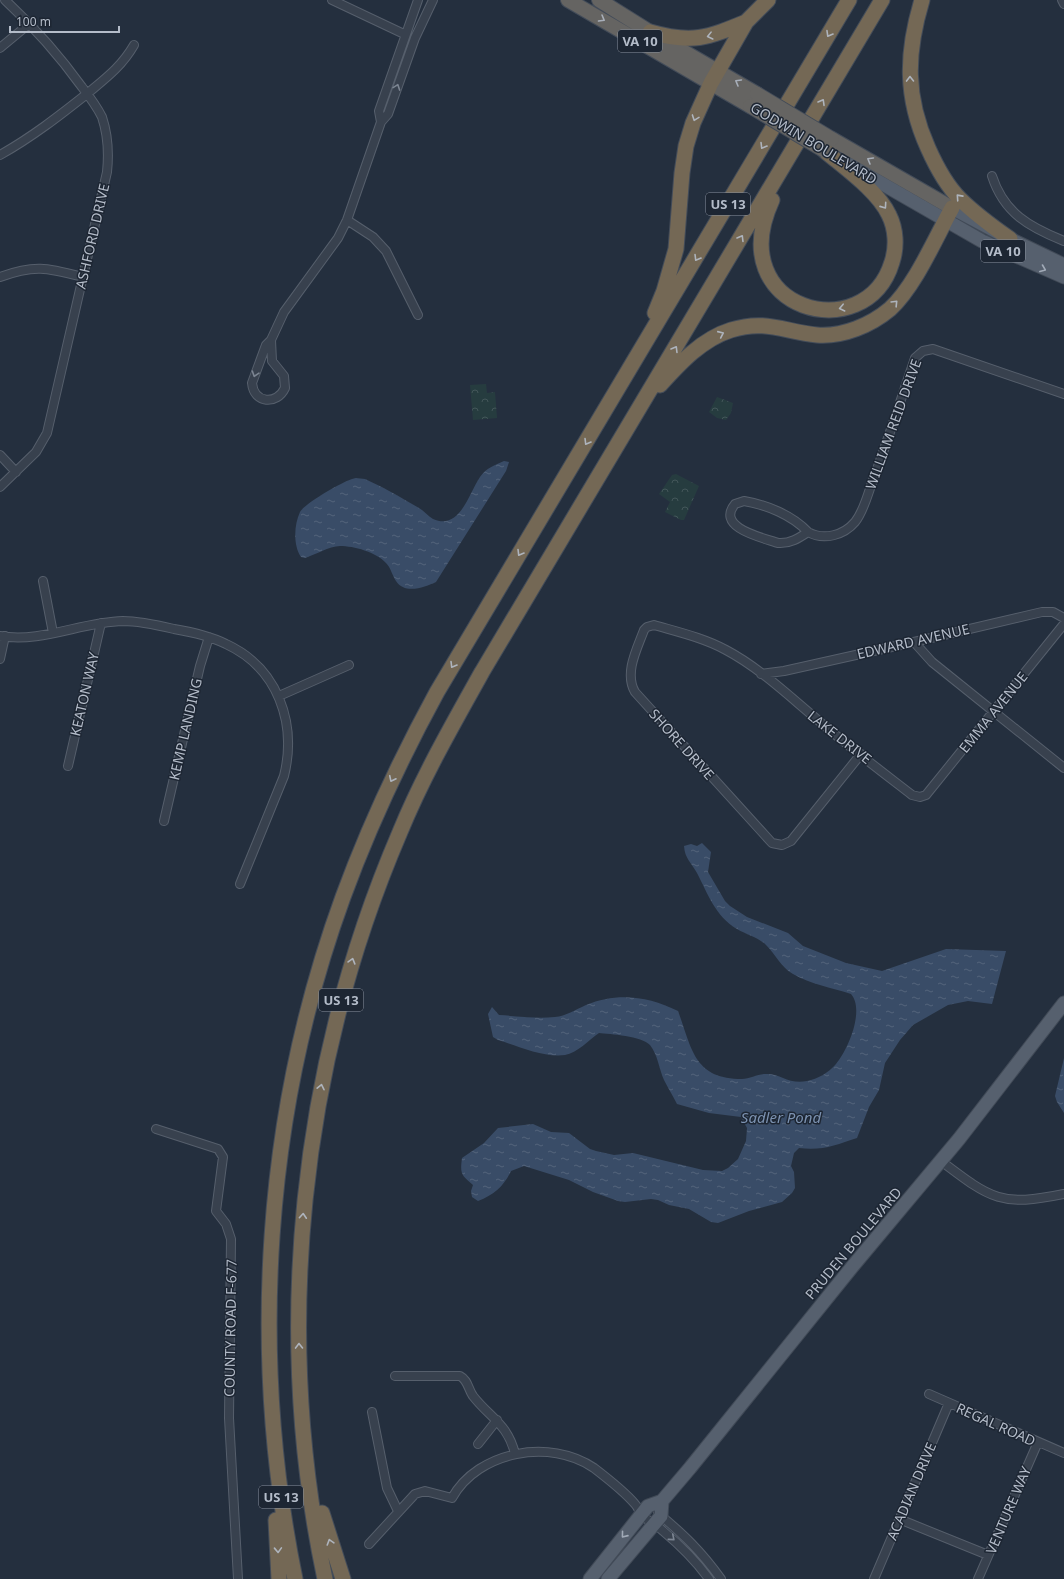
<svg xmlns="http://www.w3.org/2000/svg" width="1064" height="1579" font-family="'Noto Sans',sans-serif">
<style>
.forest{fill:url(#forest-crowns)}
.water{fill:url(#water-ripples)}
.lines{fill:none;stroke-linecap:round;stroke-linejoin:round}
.minor-casing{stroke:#565f6c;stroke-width:10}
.primary-casing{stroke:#414a57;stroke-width:15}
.trunk-casing{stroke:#434c59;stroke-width:16}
.motorway-casing{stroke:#434c59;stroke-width:17}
.minor{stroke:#38414e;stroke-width:8}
.primary{stroke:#56606e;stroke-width:13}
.trunk{stroke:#656462;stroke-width:14}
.motorway{stroke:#746855;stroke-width:15}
.trunk-bridge-casing{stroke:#434c59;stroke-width:16;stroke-linecap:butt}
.trunk-bridge{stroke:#656462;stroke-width:14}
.oneway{stroke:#a8afba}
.oneway2{stroke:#aeb4bd}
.oneway3{stroke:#7c8592}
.oneway4{stroke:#a1aab7}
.labels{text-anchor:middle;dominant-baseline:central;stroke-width:3;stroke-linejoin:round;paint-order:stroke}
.shield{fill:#1d2633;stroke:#878f9c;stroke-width:1}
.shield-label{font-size:13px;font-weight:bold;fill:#b4bcc9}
.street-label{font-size:14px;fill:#b4bcc9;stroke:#1d2633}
.water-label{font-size:15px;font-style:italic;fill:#7c92b1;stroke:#1d2633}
</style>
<defs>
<pattern id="forest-crowns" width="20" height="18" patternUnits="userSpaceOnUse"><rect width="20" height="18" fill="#263c3f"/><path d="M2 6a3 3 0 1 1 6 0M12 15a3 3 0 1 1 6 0" fill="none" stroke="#435659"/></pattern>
<pattern id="water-ripples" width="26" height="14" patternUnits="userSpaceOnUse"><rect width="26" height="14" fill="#394c67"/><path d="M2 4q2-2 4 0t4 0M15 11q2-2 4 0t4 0" fill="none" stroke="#53647b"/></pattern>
</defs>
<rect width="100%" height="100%" fill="#242f3e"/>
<path class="forest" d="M486 384 487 393 495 392 497 418 473 420 470 385Z
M717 397 733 403 731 413 726 420 717 418 709 412Z
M676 474 699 486 684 520H681L665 512 670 502 659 494 672 475Z"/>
<path class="water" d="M504 461 509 462 506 471 436 582C425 587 405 595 396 581 392 575 391 568 386 563 376 552 354 546 340 546 329 546 315 555 305 558L301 557C293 545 294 525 300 512 304 504 346 479 356 478 358 478 362 479 365 479 383 487 402 498 419 508 424 511 428 516 433 519 460 531 469 493 480 477 486 468 495 465 504 461Z
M702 843 711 852 708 872 725 901 730 906 747 917 788 933 803 946 846 963 882 971 946 949 1006 951 992 1004 968 1001 948 1005 913 1025 900 1040 885 1063 879 1090 869 1107 857 1138C836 1145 822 1151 799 1148L794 1153 791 1166 794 1172 795 1188 792 1193 782 1202 749 1211 718 1223 711 1222 689 1209 669 1205 658 1200 651 1199 625 1202 618 1201 593 1192 569 1180 524 1166 511 1171C504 1186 494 1195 478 1201L472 1197 471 1191 473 1185C461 1175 460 1174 462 1158L484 1143 498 1128 533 1124 551 1132 569 1133 590 1149 596 1151 614 1155 633 1153 703 1170 722 1171 728 1168 738 1159 746 1141 747 1128 741 1117 709 1113 677 1104C673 1096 668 1088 664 1080 659 1069 658 1055 650 1045 642 1036 610 1034 599 1033 589 1040 577 1053 565 1055 544 1058 518 1046 498 1040L493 1037 488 1014 492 1007 499 1015C517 1016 536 1019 555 1017 566 1016 575 1010 586 1005 617 992 648 996 678 1011 692 1049 694 1079 742 1079 750 1079 758 1074 766 1074 780 1073 789 1085 807 1081 818 1079 828 1073 836 1064 848 1050 865 1010 851 994 833 988 810 984 793 974 781 967 776 955 766 945 758 937 747 935 737 929 715 916 708 894 697 873 691 862 685 859 684 846L691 844 697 846Z
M1064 1058V1113L1057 1102 1055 1096Z"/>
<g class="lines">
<g class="minor-casing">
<path id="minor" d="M332 0 404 34
M1062 0 1064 4
M0 48 29 24
M381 122 379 111 418 0
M0 155C32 137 59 116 88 93 106 78 122 66 134 45
M992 176C1004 213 1029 227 1064 241
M347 220 373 237 386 251 418 315
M0 277C35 264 48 268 83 277
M271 340 272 361 284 376 285 388C277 405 254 404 252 383L266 345 271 340 284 312 338 238 347 220 381 122 388 114 415 38 433 0
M0 455 16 472
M0 487 36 452 47 433 107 172C109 153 108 135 102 117 97 107 89 96 82 87 59 55 33 26 5 0
M744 501C767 505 792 515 808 532 799 538 790 544 778 543 764 538 715 528 735 504Z
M808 532C824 541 844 535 855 522 864 511 868 493 873 480 888 440 901 399 915 358L923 351 933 349 1064 394
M43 581 53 633
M0 636C42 643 81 622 123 621 140 621 157 625 174 629 192 632 210 636 226 644 278 668 297 723 284 776L240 884
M914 642 932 662 1064 768
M0 659 5 636
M761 674 784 671 914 642 1042 612H1053L1064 618
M279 696 349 665
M861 754 791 841 782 845 772 843 635 692C624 673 637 649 644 630L647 627 654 625C678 632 704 638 726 650 760 668 790 697 819 721 849 747 881 771 912 795L920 797 926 795 1064 624
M68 766 101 623
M164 821 200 666 209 637
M156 1129 218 1149 223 1157 216 1211 226 1224 231 1239 229 1418 238 1579
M941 1161C991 1199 1001 1207 1064 1194
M395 1376H460C468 1380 468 1389 473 1396 490 1418 508 1424 515 1454
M929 1394 1064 1453
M372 1412 387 1488 398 1511
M478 1444 497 1420
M658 1513C684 1535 701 1551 721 1579
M899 1519 988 1555
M369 1544 415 1494 425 1491 452 1498C478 1451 550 1438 594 1468 607 1478 624 1491 635 1504 638 1507 639 1511 641 1514 647 1521 657 1525 663 1531 681 1546 696 1561 709 1579
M874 1579 949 1403
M978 1579 1038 1442"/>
</g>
<g class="primary-casing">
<path id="primary" d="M848 164 982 241 1064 277
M952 208 1010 239 1064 265
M590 1579 648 1506 662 1501 690 1468 852 1267 959 1139 1064 1003
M608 1579 661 1516 662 1501"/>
</g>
<g class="trunk-casing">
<path id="trunk" d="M568 0 750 106
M599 0 650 32 757 94
M832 139 952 208"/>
</g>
<g class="motorway-casing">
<path id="motorway" d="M922 0C906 53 905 97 928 148 936 166 946 185 960 199 975 214 993 227 1010 239
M650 32C692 44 707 38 746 22
M772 200C721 311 866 349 892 262 897 247 896 229 889 215 878 191 845 168 825 151
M655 313 664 291 676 249 682 173 686 146 693 123 711 83 746 22 768 0
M660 385C680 363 702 339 731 330 766 319 785 332 817 335 843 337 871 325 890 309 915 286 935 239 952 208
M322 1513 343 1579
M276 1520 279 1579
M295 1579C249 1354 264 1114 343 897 369 826 401 758 437 692L849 0
M325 1579C272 1330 300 1065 400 832 423 776 453 724 482 672L882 0"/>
</g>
<use href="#minor" class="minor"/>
<use href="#primary" class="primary"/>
<use href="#trunk" class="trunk"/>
<use href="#motorway" class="motorway"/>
<g class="trunk-bridge-casing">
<path id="trunk-bridge" d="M757 94 832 139
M750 106 825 151"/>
</g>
<use href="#trunk-bridge" class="trunk-bridge"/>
</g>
<defs><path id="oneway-chevron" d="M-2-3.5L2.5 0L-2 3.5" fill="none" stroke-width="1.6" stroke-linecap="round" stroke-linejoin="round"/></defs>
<g class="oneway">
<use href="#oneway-chevron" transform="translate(602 19) rotate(30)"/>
<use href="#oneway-chevron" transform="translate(738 82) rotate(-150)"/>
<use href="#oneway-chevron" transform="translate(870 160) rotate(-150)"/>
</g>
<g class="oneway2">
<use href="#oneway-chevron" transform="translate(829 34) rotate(120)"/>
<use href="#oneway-chevron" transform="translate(710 36) rotate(166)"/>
<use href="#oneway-chevron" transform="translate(910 79) rotate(-91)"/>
<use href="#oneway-chevron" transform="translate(822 102) rotate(-60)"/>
<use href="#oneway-chevron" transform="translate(695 118) rotate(110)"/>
<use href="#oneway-chevron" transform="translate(763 146) rotate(121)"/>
<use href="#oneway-chevron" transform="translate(959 197) rotate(-132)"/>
<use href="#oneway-chevron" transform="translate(884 206) rotate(55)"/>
<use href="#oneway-chevron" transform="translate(741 238) rotate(-59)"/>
<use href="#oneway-chevron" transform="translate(697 258) rotate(121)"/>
<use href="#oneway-chevron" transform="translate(895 303) rotate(-46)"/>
<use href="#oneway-chevron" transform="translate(842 308) rotate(167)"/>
<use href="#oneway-chevron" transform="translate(721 334) rotate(-24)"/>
<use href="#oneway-chevron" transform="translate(675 349) rotate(-59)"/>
<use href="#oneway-chevron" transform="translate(587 442) rotate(121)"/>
<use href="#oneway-chevron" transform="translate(520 553) rotate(121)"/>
<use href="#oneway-chevron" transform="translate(453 665) rotate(121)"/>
<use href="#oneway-chevron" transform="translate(392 779) rotate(116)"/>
<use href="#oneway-chevron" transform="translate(352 961) rotate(-74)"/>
<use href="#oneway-chevron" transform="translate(321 1087) rotate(-78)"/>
<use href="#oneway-chevron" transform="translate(303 1216) rotate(-86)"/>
<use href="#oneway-chevron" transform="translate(299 1346) rotate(-91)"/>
<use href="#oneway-chevron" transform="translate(330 1542) rotate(-107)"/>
<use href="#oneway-chevron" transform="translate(278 1550) rotate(88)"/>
</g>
<g class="oneway3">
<use href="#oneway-chevron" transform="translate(397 87) rotate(-70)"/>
<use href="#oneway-chevron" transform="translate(255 374) rotate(108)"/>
<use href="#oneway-chevron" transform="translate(672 1538) rotate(40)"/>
</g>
<g class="oneway4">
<use href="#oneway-chevron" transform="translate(1043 269) rotate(22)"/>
<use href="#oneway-chevron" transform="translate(624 1535) rotate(129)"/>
</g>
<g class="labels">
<g class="shield">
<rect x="618" y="30" width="44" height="22" rx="3"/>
<rect x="706" y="193" width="44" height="22" rx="3"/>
<rect x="981" y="240" width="44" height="22" rx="3"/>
<rect x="319" y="989" width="44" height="22" rx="3"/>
<rect x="259" y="1486" width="44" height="22" rx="3"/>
</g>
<g class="shield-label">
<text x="640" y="41">VA 10</text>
<text x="728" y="204">US 13</text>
<text x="1003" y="251">VA 10</text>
<text x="341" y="1000">US 13</text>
<text x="281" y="1497">US 13</text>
</g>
<g class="street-label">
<text transform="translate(814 143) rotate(31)">GODWIN BOULEVARD</text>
<text transform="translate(92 236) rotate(-77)">ASHFORD DRIVE</text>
<text transform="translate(893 424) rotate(-70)">WILLIAM REID DRIVE</text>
<text transform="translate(913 641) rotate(-13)">EDWARD AVENUE</text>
<text transform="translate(84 694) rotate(-77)">KEATON WAY</text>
<text transform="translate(993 712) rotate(-51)">EMMA AVENUE</text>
<text transform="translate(185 729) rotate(-77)">KEMP LANDING</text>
<text transform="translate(840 737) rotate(38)">LAKE DRIVE</text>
<text transform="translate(682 744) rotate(48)">SHORE DRIVE</text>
<text transform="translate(853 1243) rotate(-50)">PRUDEN BOULEVARD</text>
<text transform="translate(230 1328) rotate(-89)">COUNTY ROAD F-677</text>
<text transform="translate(996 1424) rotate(24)">REGAL ROAD</text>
<text transform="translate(911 1491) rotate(-67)">ACADIAN DRIVE</text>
<text transform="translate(1008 1510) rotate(-67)">VENTURE WAY</text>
</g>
<g class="water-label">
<text x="781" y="1117">Sadler Pond</text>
</g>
</g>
<path d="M10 26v6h109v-6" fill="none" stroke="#b4bcc9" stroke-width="2"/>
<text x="16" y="26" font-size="12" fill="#b4bcc9" stroke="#1d2633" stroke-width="3" paint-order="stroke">100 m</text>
</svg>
